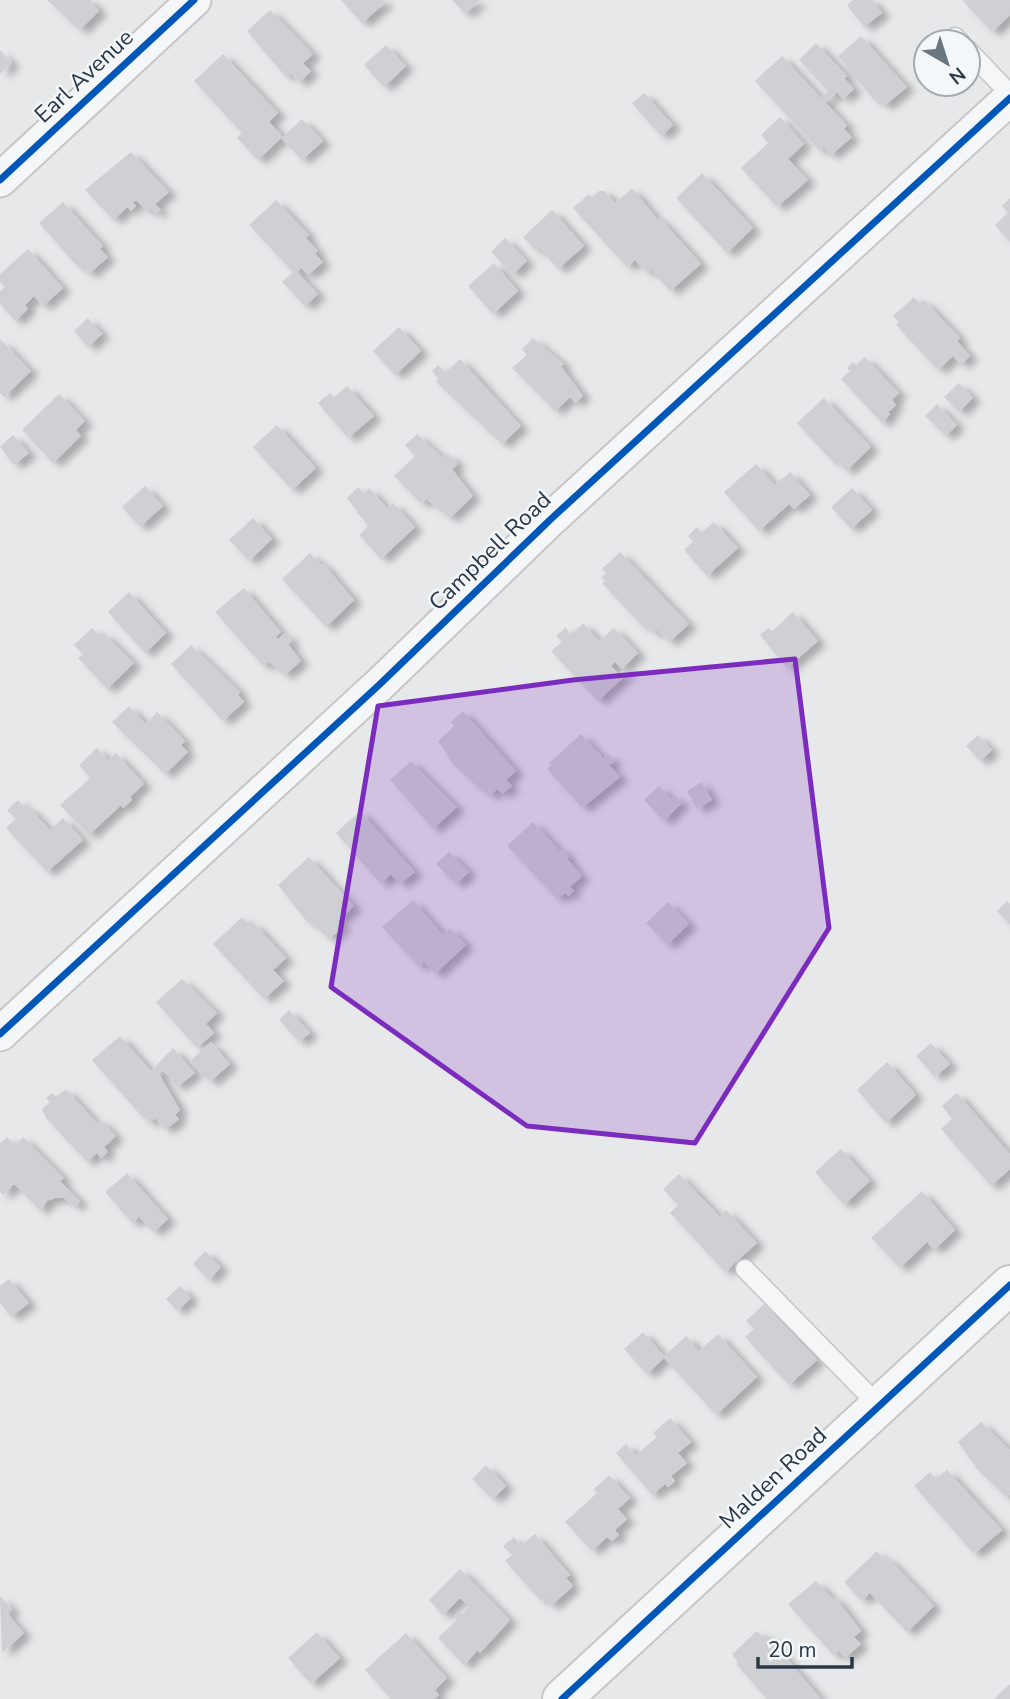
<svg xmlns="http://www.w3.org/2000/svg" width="1010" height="1699" font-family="'Nunito Sans',sans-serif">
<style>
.building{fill:#ced0d3;filter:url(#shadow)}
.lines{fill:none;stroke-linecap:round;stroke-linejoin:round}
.service-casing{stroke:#c4c6c8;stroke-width:21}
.minor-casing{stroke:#c4c6c8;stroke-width:37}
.tertiary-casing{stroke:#c4c6c8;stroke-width:42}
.service{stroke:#f5f6f7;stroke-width:18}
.minor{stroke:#f5f6f7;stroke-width:33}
.tertiary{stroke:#f5f6f7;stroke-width:38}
.cycleway-casing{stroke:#f4f7f9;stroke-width:11}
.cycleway{stroke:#0057b8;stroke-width:7}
.marked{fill:#7b2cbf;fill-opacity:0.2;stroke:#7b2cbf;stroke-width:5;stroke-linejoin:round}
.labels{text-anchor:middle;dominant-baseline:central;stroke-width:5;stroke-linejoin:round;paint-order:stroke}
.street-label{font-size:23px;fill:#2a3845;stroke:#f4f7f9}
</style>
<defs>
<filter id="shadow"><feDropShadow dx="8" dy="4.5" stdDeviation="3.5" flood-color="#0004"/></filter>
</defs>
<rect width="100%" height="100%" fill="#e6e8ea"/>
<path class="building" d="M47 0H90L99 11 80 30Z
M341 0H384L386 2 362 23Z
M452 0H480L465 14Z
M853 0H872L882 13 864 27 847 5Z
M962 0H1010V15L992 32Z
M270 10 313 54 303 63 311 71 299 83 291 73 286 77 247 31Z
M861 36 907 87 884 106 878 99 875 101 838 56Z
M816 43 847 76 844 78 854 89 843 99 837 92 825 102 847 125 844 129 852 137 831 155 823 147 820 151 755 81 782 56 821 98 828 91 799 60Z
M386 45 406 66 384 87 364 65Z
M0 50 12 63 0 74Z
M223 54 278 113 269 122 283 137 302 119 323 141 302 160 281 138 258 160 237 138 242 133 194 81Z
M644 93 673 125 661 136 632 103Z
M780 117 804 144 788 159 808 180 777 207 741 168 768 143 761 135Z
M131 152 169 192 155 204 161 210 156 214 151 208 147 211 136 200 133 203 136 206 131 211 127 207 114 220 85 190Z
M702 173 753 228 727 253 676 198Z
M632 188 658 220 660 218 701 264 670 291 651 269 647 273 635 260 627 267 573 208 589 194 592 197 599 191H605L615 203Z
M1010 198V242L995 225 1008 213 1002 206Z
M276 200 309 235 306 238 318 251 315 254 323 262 308 275 301 268 297 272 318 294 305 306 282 282 293 272 249 225Z
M63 202 103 246 100 249 108 257 89 274 81 266 79 268 39 223Z
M552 210 584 246 558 269 539 247 536 251 523 237Z
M505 238 527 261 513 274 491 252Z
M28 249 63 288 43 306 34 296 25 305 28 309 15 321 0 304V291L5 287 0 282V274Z
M494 263 518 291 493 314 468 286Z
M914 297 920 304 924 300 960 338 957 341 970 356 961 365 953 356 938 370 896 325 899 322 893 316Z
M88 318 102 334 88 347 74 331Z
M399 327 421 351 395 375 373 351Z
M533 338 564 364 561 366 583 396 575 403 570 397 555 411 512 368 527 355 522 349Z
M0 339 31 371 4 397 0 393Z
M865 357 899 393 892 400 896 405 888 412 890 414 882 423 841 379 850 371 847 368 853 362 856 365Z
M460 359 521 426 502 444 436 382 439 379 432 371 438 365 445 373Z
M959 383 973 398 959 412 944 397Z
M347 386 374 416 348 438 318 403 330 393 334 397Z
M59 394 85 421 76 430 81 436 53 463 22 430Z
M824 398 871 447 846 471 835 458 832 461 797 423Z
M937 404 957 425 946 436 925 416Z
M277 425 316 468 292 490 253 447Z
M417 434 443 458 448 454 458 464 452 469 473 496 450 518 426 499 422 504 394 476 415 456 405 445Z
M13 435 29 453 14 465 0 447Z
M756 464 775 485 790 472 810 495 794 509 789 504 759 531 724 492Z
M145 486 163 506 140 527 122 507Z
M358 487 364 493 369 488 387 508 393 503 415 527 381 559 359 535 368 526 347 498Z
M852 488 872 510 851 529 831 507Z
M253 518 272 539 249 561 229 540Z
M714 522 738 548 707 576 684 550 693 541 688 536 697 527 702 532Z
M620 552 689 624 669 642 658 630 654 634 646 625 643 627 602 583 605 581 601 578 606 573 602 569Z
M310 553 322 565 323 563 354 600 326 627 282 579Z
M244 588 281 632 276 637 278 639 285 633 292 641 288 644 301 661 285 675 269 662 263 666 215 612Z
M129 592 166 633 145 653 108 612Z
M793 612 818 641 787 668 760 635 768 628 772 631Z
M583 623 599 641 614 628 638 653 622 669 615 662 611 666 619 674 623 670 627 674 598 701 551 651 562 642 556 636 566 627 570 636Z
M92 628 100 637 104 633 134 663 107 689 78 658 83 654 74 645Z
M191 645 240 692 238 695 244 702 223 721 171 664Z
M129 706 146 724 157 712 185 741 181 745 188 752 165 774 112 722Z
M463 711 516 771 506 780 512 786 502 794 497 789 489 796 481 787 479 788 454 765 438 741 454 726 451 722Z
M581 734 603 758 608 754 614 761 609 765 620 777 582 808 547 769 551 765 549 763Z
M978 735 992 750 980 761 966 746Z
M97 748 108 760 116 753 144 784 130 797 132 800 123 808 121 805 89 835 60 805 90 778 79 765Z
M411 761 457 807 433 829 390 780Z
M702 782 712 800 697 809 687 791Z
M659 786 671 799 675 796 682 803 664 821 644 800Z
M18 800 26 809 29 807 50 830 63 818 83 840 47 872 6 828 16 819 7 810Z
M360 811 415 872 400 884 391 874 381 884 336 833Z
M533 822 560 851 562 849 569 857 567 859 582 876 570 887 574 891 569 896 565 893 557 899 507 846Z
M449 852 469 872 456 884 436 864Z
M309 857 354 906 338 921 343 927 329 939 310 921 308 923 278 885Z
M413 900 443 935 450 928 466 945 435 974 424 962 419 967 382 927Z
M1007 901 1010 904V925L997 911Z
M668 902 689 924 667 945 646 923Z
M242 917 250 927 254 923 286 958 273 970 284 981 264 999 213 944Z
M182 979 217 1013 206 1024 214 1033 197 1048 156 1002Z
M289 1010 310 1033 299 1042 279 1020Z
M120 1036 151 1071 173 1048 195 1073 177 1087 163 1070 159 1074 180 1110 175 1115 179 1119 165 1130 155 1118 150 1123 139 1113 92 1060Z
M211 1042 230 1064 210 1082 190 1061Z
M931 1043 950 1064 935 1077 916 1056Z
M887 1062 916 1095 886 1123 857 1090Z
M66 1089 97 1123 101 1120 116 1136 104 1147 108 1152 101 1158 97 1153 87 1162 46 1118 42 1109 50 1102 46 1098 52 1093 56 1097Z
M957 1093 1010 1154V1169L991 1186 941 1129 952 1119 942 1106Z
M7 1137 15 1146 23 1137 64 1178 60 1181 80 1201 75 1207 64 1198H55L47 1201 41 1211 14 1184 3 1195 0 1192V1144Z
M841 1149 870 1181 844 1205 815 1172Z
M127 1173 168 1219 154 1232 139 1217 132 1223 105 1192Z
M679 1174 720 1217 726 1210 757 1243 725 1272 670 1213 678 1205 663 1189Z
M922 1191 955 1230 934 1250 927 1242 900 1268 871 1238Z
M205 1251 221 1267 209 1280 193 1264Z
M9 1279 29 1303 11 1317 0 1303V1286Z
M180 1286 191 1298 177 1311 166 1299Z
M764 1304 817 1360 789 1385 745 1337 754 1329 746 1321Z
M643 1332 664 1356 686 1336 699 1351 718 1334 757 1377 716 1415 664 1358 647 1374 624 1349Z
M670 1418 691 1442 678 1453 687 1463 671 1476 675 1481 668 1487 665 1484 652 1495 616 1453 626 1444 636 1455 657 1437 653 1433Z
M981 1422 1010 1450V1494L1006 1497 978 1470 958 1442Z
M486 1465 506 1486 493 1499 472 1479Z
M947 1470 1002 1530 974 1554 914 1486 930 1472 936 1479Z
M609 1475 630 1498 618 1509 627 1519 615 1530 619 1535 612 1541 607 1537 592 1551 565 1522 597 1493 594 1489Z
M535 1534 570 1575 566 1578 573 1586 551 1606 545 1598 541 1601 505 1561 512 1555 503 1546 514 1537 521 1546Z
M877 1551 885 1560 887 1557 934 1606 907 1632 870 1593 862 1601 844 1582Z
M460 1569 510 1620 480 1653 478 1650 464 1665 438 1638 457 1620 454 1616 459 1611 463 1614 469 1607 460 1598 443 1615 429 1600Z
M816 1581 834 1600 836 1598 861 1631 854 1637 861 1644 845 1658 839 1651 834 1656 788 1604Z
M0 1596 12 1609 7 1614 24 1633 2 1653Z
M757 1631 764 1638 767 1635 821 1699H767L736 1664 738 1662 732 1654Z
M317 1632 340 1658 311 1684 288 1658Z
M406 1633 447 1678 435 1690 439 1695 434 1699H391L365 1670Z
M1010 1684V1699H994Z"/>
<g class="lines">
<g class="service-casing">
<path id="service" d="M955 37 960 42
M968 50 1010 94
M745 1269 879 1406"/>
</g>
<g class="minor-casing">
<path id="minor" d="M0 180 194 0
M0 1034 379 685 552 518 1010 98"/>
</g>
<g class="tertiary-casing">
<path id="tertiary" d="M562 1699 1010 1285"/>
</g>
<use href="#service" class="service"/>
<use href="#minor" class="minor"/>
<use href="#tertiary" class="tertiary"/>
<g class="cycleway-casing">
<path id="cycleway" d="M0 180 194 0
M0 1034 379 685 552 518 1010 98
M562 1699 1010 1285"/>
</g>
<use href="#cycleway" class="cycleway"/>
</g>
<path class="marked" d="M795 659 829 928 695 1143 527 1126 331 987 378 706 573 680Z"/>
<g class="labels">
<g class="street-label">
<text transform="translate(84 76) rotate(-43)">Earl Avenue</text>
<text transform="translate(490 551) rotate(-44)">Campbell Road</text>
<text transform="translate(773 1478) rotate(-43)">Malden Road</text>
</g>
</g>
<g transform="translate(947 63) rotate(141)"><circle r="33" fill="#f4f7f9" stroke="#a3abb1" stroke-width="2"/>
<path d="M0-5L12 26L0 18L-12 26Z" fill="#6c767f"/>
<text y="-10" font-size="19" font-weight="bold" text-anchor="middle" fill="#2a3845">N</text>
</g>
<path d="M758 1657v10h94v-10" fill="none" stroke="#2a3845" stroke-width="3.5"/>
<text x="768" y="1657" font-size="21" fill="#2a3845" stroke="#f4f7f9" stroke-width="5" paint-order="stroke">20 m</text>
</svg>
